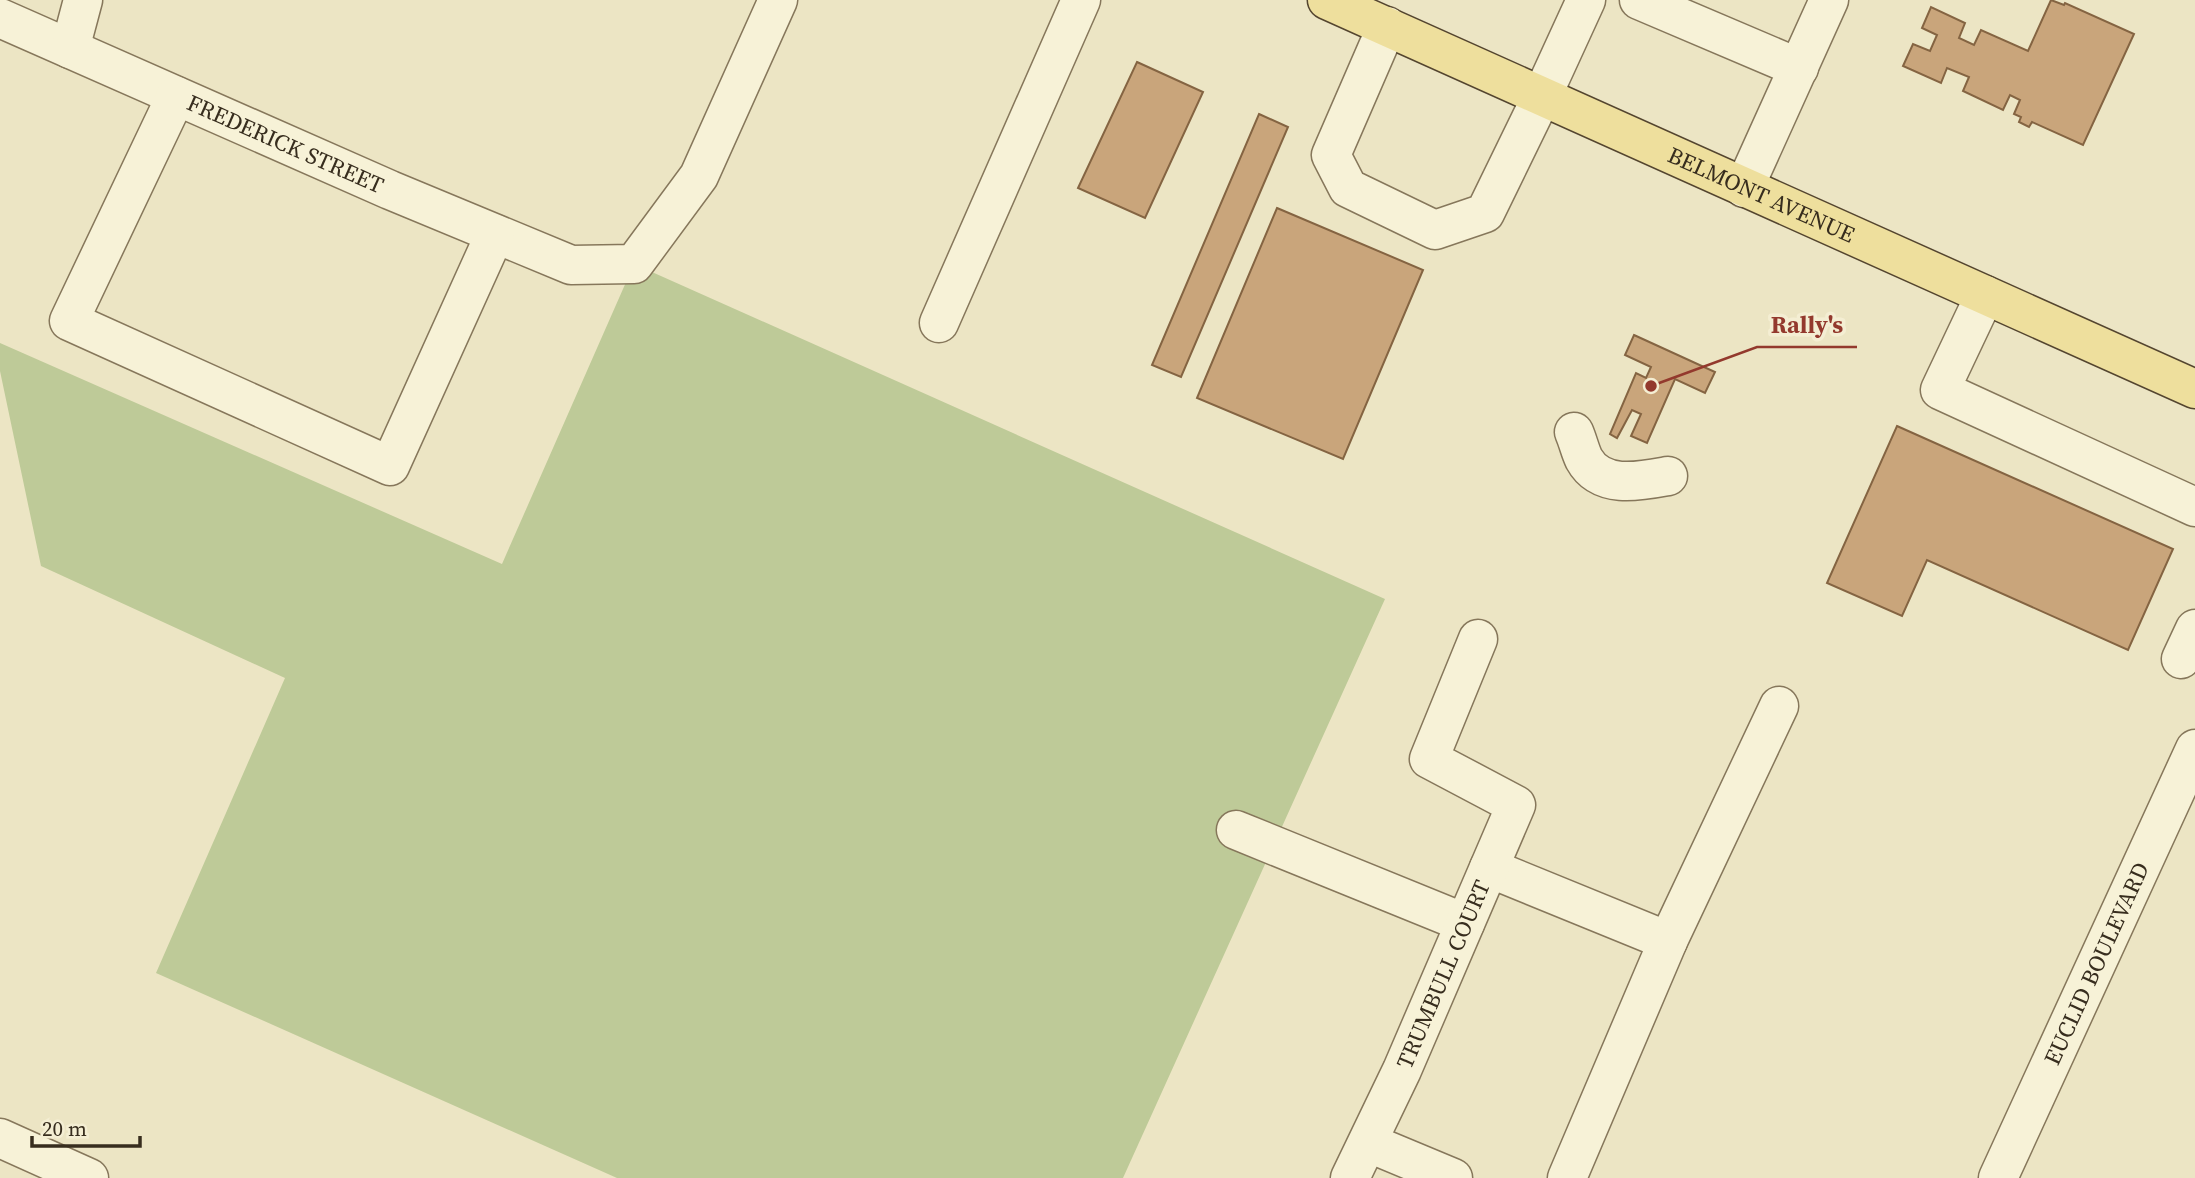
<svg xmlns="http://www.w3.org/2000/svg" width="2195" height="1178" font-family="'Source Serif 4',serif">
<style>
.green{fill:#beca98}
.building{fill:#c9a57b;stroke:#846442;stroke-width:2}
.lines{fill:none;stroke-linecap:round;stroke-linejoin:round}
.minor-casing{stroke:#86775b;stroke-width:41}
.major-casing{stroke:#54452f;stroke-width:41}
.minor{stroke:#f7f2d7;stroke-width:38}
.major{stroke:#eedf9d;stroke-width:38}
.labels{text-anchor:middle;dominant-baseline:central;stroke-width:7;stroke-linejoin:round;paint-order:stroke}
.street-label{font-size:23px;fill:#372d1e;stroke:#f4eed3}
.leader{fill:none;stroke:#93392d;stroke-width:2.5}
.callout-dot{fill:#93392d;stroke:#f4eed3;stroke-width:2.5}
.callout-label{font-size:24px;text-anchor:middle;font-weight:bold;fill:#93392d;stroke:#f4eed3;stroke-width:7;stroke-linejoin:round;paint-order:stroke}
</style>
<rect width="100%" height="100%" fill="#ece5c4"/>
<path class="green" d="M634 264 1385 599 1123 1178H617L156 973 285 678 41 566 0 371V343L502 564Z"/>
<path class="building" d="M2051 0 2064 5 2065 3 2134 34 2083 145 2032 122 2029 127 2019 122 2021 117 2014 114 2020 100 2010 95 2003 110 1963 91 1969 77 1947 68 1941 83 1903 66 1913 44 1930 51 1937 35 1922 28 1931 7 1965 23 1959 38 1974 45 1981 30 2028 51Z
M1137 62 1203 92 1145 218 1078 188Z
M1259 114 1288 127 1181 377 1152 365Z
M1277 208 1423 270 1343 459 1197 398Z
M1634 335 1715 372 1705 393 1675 379 1647 443 1631 436 1641 414 1632 410 1617 438 1610 434 1636 373 1646 378 1651 367 1625 355Z
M1897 426 2173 549 2128 650 1927 560 1902 616 1827 583Z"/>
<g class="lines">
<g class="minor-casing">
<g id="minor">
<path d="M1639 0 1799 68"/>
<path id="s1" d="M0 18 390 190 571 265 634 264 699 176 778 0"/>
<path d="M1387 26 1331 155 1348 188 1435 230 1485 213 1542 96 1586 0"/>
<path d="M70 49 83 0"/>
<path d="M176 96 69 321 390 466 495 234"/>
<path d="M1744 188 1829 0"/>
<path d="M1985 295 1940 390 2195 507"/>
<path d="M939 323 1081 0"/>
<path d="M1574 432C1578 441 1580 451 1584 459 1601 490 1641 481 1668 476"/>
<path d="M2181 659 2195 629"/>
<path d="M1236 830 1465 923"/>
<path d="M1489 868 1668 941"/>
<path d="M0 1138 89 1178"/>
<path d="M1369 1143 1453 1178"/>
<path id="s2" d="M1350 1178 1402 1070 1516 805 1429 759 1478 639"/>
<path d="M1567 1178 1668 941 1779 706"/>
<path id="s3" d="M1998 1178 2195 749"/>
</g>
</g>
<g class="major-casing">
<g id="major">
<path id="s4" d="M1327 0 2195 389"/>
</g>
</g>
<use href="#minor" class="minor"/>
<use href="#major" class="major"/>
</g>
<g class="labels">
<g class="street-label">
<text stroke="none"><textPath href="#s1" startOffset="312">FREDERICK STREET</textPath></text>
<text stroke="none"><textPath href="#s4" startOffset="476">BELMONT AVENUE</textPath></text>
<text stroke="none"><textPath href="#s3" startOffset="236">EUCLID BOULEVARD</textPath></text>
<text stroke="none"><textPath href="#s2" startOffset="224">TRUMBULL COURT</textPath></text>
</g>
</g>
<path class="leader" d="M1651 386L1757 347H1857"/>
<circle class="callout-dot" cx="1651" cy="386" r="7"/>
<g class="callout-label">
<text x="1807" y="333">Rally's</text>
</g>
<path d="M32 1136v10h108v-10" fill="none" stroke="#372d1e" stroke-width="3.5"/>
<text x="42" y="1136" font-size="21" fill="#372d1e" stroke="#f4eed3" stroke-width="5" paint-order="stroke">20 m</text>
</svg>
